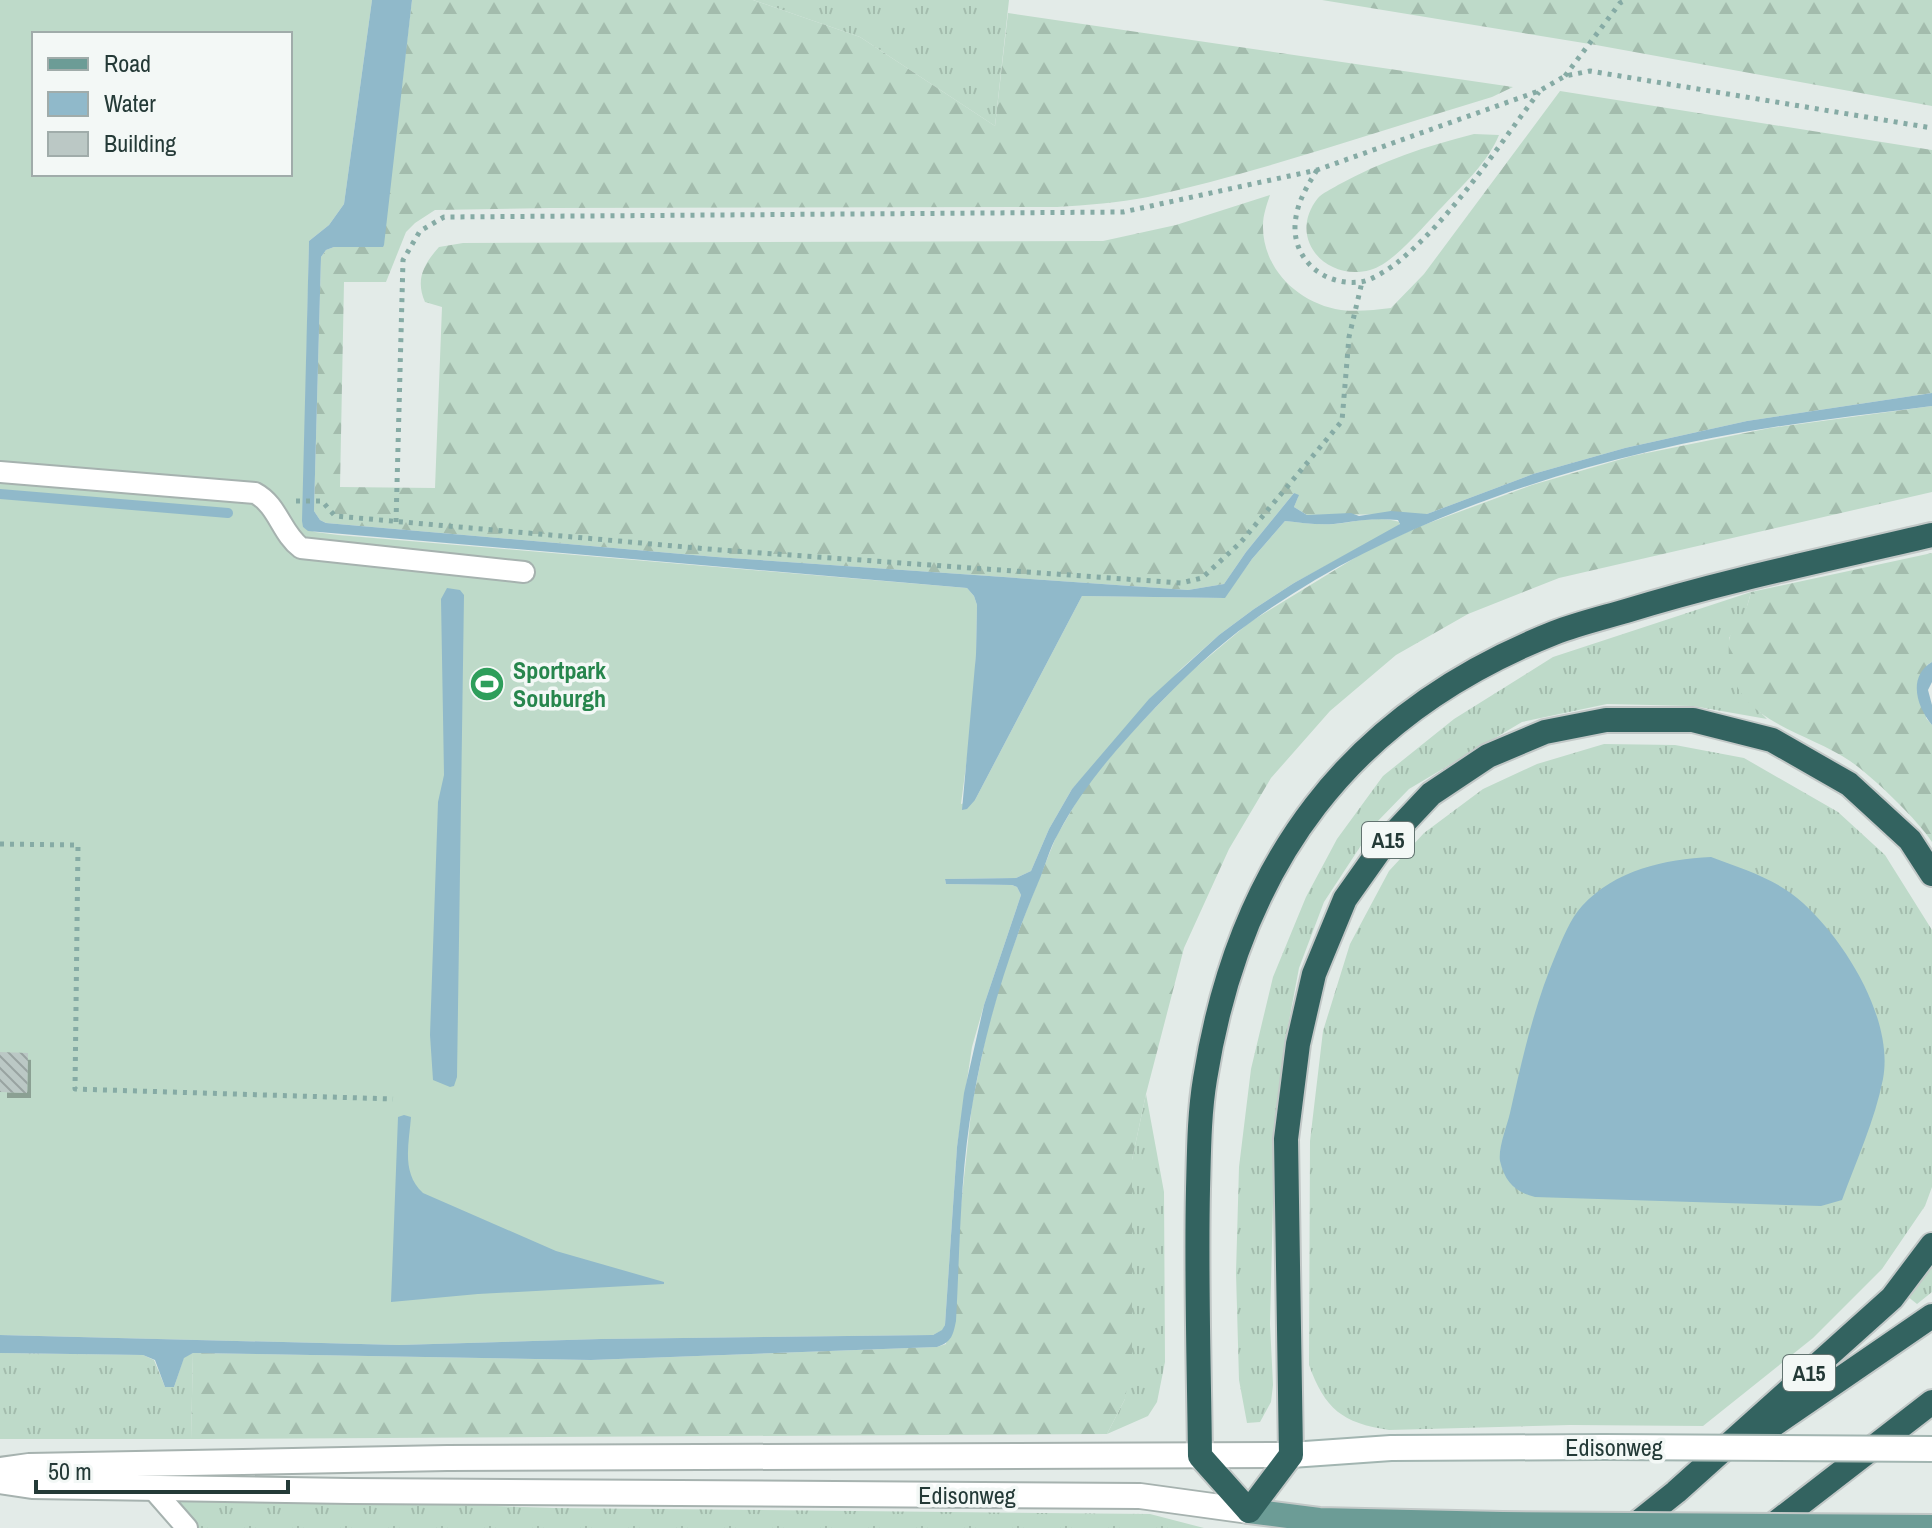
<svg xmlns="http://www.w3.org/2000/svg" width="1932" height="1528" font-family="'Archivo Narrow',sans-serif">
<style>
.grass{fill:url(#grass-tufts)}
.forest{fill:url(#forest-firs)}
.garden{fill:#bedac9;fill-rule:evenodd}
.water{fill:#90b9ca}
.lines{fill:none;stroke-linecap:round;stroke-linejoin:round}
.stream{stroke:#90b9ca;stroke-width:10}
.building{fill:url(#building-back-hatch);filter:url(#shadow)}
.service-casing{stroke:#a6b2af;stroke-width:24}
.tertiary-casing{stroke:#a6b2af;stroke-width:28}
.secondary-casing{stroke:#a2b5b1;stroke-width:28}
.primary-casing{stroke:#c2c8c7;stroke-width:28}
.motorway-casing{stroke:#c2c8c7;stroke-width:28}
.path{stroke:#86aba5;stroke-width:5;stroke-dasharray:4 6;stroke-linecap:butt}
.service{stroke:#fff;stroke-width:20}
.tertiary{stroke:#fff;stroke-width:24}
.secondary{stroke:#fff;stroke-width:24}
.primary{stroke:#6c9c96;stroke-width:24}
.motorway{stroke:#336360;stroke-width:24}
.secondary-bridge-casing{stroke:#a2b5b1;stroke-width:28;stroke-linecap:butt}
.primary-bridge-casing{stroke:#c2c8c7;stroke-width:28;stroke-linecap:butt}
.secondary-bridge{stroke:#fff;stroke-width:24}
.primary-bridge{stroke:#6c9c96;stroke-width:24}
.labels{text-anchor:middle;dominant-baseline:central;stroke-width:7;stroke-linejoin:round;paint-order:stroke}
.shield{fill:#f3f8f6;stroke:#627370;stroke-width:2}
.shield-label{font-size:22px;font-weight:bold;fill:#243a37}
.leisure-label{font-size:24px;font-weight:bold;fill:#27864d;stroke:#f3f8f6;text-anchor:start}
.street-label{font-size:24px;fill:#243a37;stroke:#f3f8f6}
</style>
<defs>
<pattern id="grass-tufts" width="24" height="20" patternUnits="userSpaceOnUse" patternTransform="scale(2)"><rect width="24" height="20" fill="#bedac9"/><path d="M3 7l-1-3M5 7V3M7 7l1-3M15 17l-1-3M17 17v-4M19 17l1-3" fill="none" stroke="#a3bcad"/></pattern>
<pattern id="forest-firs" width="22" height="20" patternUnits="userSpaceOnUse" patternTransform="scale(2)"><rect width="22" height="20" fill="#bedac9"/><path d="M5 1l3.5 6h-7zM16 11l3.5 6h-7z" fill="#a3bcad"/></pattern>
<pattern id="building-back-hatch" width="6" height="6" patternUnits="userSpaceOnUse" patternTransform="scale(2)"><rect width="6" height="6" fill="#bbc8c5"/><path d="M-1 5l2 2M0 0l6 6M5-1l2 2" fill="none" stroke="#98a3a1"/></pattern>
<filter id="shadow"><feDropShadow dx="7" dy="7" stdDeviation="0" flood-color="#0004"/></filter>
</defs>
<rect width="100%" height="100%" fill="#e3ebe8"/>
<path class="grass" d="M753 0H1009L995 126 860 37Z
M1751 592 1745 614 1729 638 1743 695 1767 719 1693 706 1607 704 1522 722 1409 789 1375 824 1324 902 1299 968 1286 1037 1275 1122 1270 1324 1273 1385 1271 1402 1260 1422 1247 1423 1239 1380 1236 1273 1239 1167 1251 1069 1273 977 1306 897 1337 839 1383 776 1454 719 1553 657Z
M1604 744 1675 745 1744 758 1838 812 1885 855 1932 930V1187L1925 1206 1882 1269 1813 1338 1703 1426 1570 1425 1389 1430C1342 1423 1325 1409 1309 1365L1310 1141 1323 1031 1350 944 1389 871 1424 833 1483 789 1537 764Z
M1146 1094 1164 1192 1165 1362 1157 1402 1148 1416 1107 1434 1125 1399 1132 1160Z
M1932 1260V1292L1917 1304 1907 1296Z
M0 1353 143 1355 154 1360 165 1387H174L184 1357 193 1353 191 1439H0Z
M176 1495 554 1508 1150 1514 1204 1528H199L176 1504Z"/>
<path class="forest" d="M412 0H753L860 37 995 126 1008 13 1513 87 1492 97C1378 131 1265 171 1148 197 1118 203 1087 205 1057 207L550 208 435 210 415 223 406 232 386 282H344L340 487 435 488 442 307 425 302C415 279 424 264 439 247L463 243 1103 241 1176 225 1270 195C1267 204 1263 215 1263 225 1262 269 1299 304 1341 310 1358 312 1374 310 1391 308L1424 274 1560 91 1932 150V393L1747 421 1625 448 1533 474 1427 514 1307 515 1294 507 1298 497 1294 493 1246 552 1224 584 1188 590 716 557 326 523 320 520 314 511 321 257 326 250 334 247H382Z
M1322 0H1932V106L1596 45Z
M1474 134 1499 135C1488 162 1462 186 1443 206 1425 224 1394 264 1370 270 1326 282 1286 238 1318 198 1322 193 1332 189 1338 185 1382 161 1426 146 1474 134Z
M1932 406V492L1559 578 1468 614 1396 655 1330 711 1271 778 1229 849 1184 948 1146 1094 1132 1160V1358L1125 1399 1107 1434 191 1439 193 1353 591 1360 937 1347 946 1344 972 1104 987 1031 1003 974 1027 909 1056 837 1085 787 1128 736 1188 674 1250 622 1366 551 1418 527 1532 485 1632 456 1770 428Z
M1932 553V662L1927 665 1926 718 1932 725V842C1918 820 1872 776 1850 761 1802 728 1723 721 1729 642 1729 632 1739 624 1743 615 1747 608 1749 600 1751 592Z"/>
<path class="garden" d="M0 0H372L344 204 329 225 309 241 303 527 315 532 338 535 967 588 974 596 977 605 976 654 973 713 961 804 975 800 1082 596 1224 598 1252 559 1285 521C1303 523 1325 526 1343 523 1361 520 1382 516 1400 522L1399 526 1294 583 1254 609 1219 635 1181 669 1072 789 1049 829 1031 871 1016 878 945 879 946 884 1012 885 1017 887 1021 895 984 1005 972 1047 957 1147 945 1325 943 1330 933 1335 601 1339 399 1345 0 1335ZM34 34H290V174H34Z"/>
<path class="water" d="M372 0H412L384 245 383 247H334L326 250 321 257 314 511 320 520 326 523 716 557 1188 590 1224 584 1246 552 1294 493 1299 495 1294 507 1307 515 1351 513 1359 516 1391 511 1427 514 1533 474 1625 448 1747 421 1932 393V406C1879 413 1826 419 1774 427 1598 454 1396 516 1251 622 1216 647 1185 677 1155 708 1118 747 1083 786 1058 834 1049 849 1045 867 1038 883 1008 954 986 1025 973 1101 960 1173 960 1248 956 1321 953 1335 952 1342 937 1347L591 1360 193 1353 184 1358 174 1387H165L155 1360 143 1355 0 1353V1335L399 1345 601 1339 933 1335 942 1330 945 1325 957 1147 964 1093 984 1005 1021 895 1017 887 1012 885 946 884 945 879 1016 878 1031 871 1049 829 1072 789 1149 699 1219 635 1254 609 1294 583 1400 524 1398 520C1378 518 1361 520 1342 523 1324 526 1303 523 1285 521L1252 559 1225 598 1082 596 975 800 967 809 962 810 976 654 977 605 974 596 967 588 308 531 303 527 302 521 309 241 329 225 344 204Z
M447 588 460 590 464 595 457 1077 454 1086 450 1087 433 1080 430 1035 438 802 444 775 441 599Z
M1932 662V682L1928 690 1932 705V725C1917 707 1907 677 1932 662Z
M1711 857C1743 869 1777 879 1803 903 1846 942 1894 1020 1883 1079 1875 1120 1856 1161 1842 1200L1821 1206 1535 1197C1515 1192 1505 1182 1500 1161 1498 1148 1507 1126 1510 1113 1522 1059 1534 1006 1556 954 1563 938 1570 919 1582 906 1615 870 1665 859 1711 857Z
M404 1115 411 1117C409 1144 401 1173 423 1193L556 1251 664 1282V1284L478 1294 391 1302 398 1117Z"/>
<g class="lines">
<path class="stream" d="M0 494 228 513"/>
</g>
<path class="building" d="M0 1052 28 1053 27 1093 0 1092Z"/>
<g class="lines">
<g class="service-casing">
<path id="service" d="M0 472 255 493C278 505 281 533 301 548L524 572
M152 1488 187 1528"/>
</g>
<g class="tertiary-casing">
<path id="tertiary" d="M0 1470 29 1466 447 1458 1291 1455
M0 1481 32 1486 350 1491 1140 1496 1249 1511"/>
</g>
<g class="secondary-casing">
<path id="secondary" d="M1291 1455 1391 1448 1604 1447"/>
</g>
<g class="primary-casing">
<path id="primary" d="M1249 1511 1319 1520 1502 1524"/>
</g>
<g class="motorway-casing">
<path id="motorway" d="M1932 535C1830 559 1726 580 1626 611 1602 618 1577 624 1554 633 1349 714 1239 864 1205 1079 1199 1115 1199 1153 1198 1189 1196 1278 1199 1367 1200 1456L1249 1511 1291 1455 1286 1139 1298 1044 1314 974 1345 899 1384 844 1431 794 1488 756 1545 732 1606 720H1693L1772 740 1849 784 1910 840 1932 874
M1760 1434 1932 1316
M1631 1528 1676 1492 1892 1298 1932 1245
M1769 1528 1932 1402"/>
</g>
<path class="path" d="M1565 76 1620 3 1626 0
M1317 170C1306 188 1296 204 1295 226 1294 262 1326 286 1360 282 1371 281 1389 269 1398 262 1454 216 1495 150 1539 92
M296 501H322L335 516 720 550 1181 583 1202 578 1241 542 1342 421 1349 337 1362 282
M396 522 403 260 420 231 444 217 1123 212 1317 170 1539 91 1565 76 1590 71 1932 128
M0 844 78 845 75 1089 393 1099"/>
<use href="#service" class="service"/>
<use href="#tertiary" class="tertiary"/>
<use href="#secondary" class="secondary"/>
<use href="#primary" class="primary"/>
<use href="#motorway" class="motorway"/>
<g class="secondary-bridge-casing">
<path id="secondary-bridge" d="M1604 1447 1932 1449"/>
</g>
<g class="primary-bridge-casing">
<path id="primary-bridge" d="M1502 1524 1932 1527"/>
</g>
<use href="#secondary-bridge" class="secondary-bridge"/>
<use href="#primary-bridge" class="primary-bridge"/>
</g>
<defs>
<g id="stadium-disc" transform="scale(1.8)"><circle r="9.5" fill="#2e9e5b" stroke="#f3f8f6"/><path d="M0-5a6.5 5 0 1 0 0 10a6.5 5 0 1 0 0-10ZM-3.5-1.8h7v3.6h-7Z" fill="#fff"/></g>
</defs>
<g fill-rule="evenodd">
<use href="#stadium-disc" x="487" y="684"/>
</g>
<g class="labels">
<g class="shield">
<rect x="1362" y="822" width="52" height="36" rx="6"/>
<rect x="1783" y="1355" width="52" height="36" rx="6"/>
</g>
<g class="shield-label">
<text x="1388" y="840">A15</text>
<text x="1809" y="1373">A15</text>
</g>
<g class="leisure-label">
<text x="513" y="670">Sportpark<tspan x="513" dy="28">Souburgh</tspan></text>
</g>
<g class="street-label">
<text x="1614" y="1447">Edisonweg</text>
<text x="967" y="1495">Edisonweg</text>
</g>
</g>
<rect x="32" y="32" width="260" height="144" fill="#f3f8f6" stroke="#a0acaa" stroke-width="2"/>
<rect x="48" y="58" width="40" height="12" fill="#6c9c96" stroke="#a0acaa" stroke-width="2"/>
<text x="104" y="72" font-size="24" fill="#243a37">Road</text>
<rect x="48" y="92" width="40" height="24" fill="#90b9ca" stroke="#a0acaa" stroke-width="2"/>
<text x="104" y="112" font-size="24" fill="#243a37">Water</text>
<rect x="48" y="132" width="40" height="24" fill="#bbc8c5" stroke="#a0acaa" stroke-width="2"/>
<text x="104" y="152" font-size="24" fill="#243a37">Building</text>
<path d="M36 1480v12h252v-12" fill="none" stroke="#243a37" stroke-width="4"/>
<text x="48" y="1480" font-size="24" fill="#243a37" stroke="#f3f8f6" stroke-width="6" paint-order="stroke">50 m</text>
</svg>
